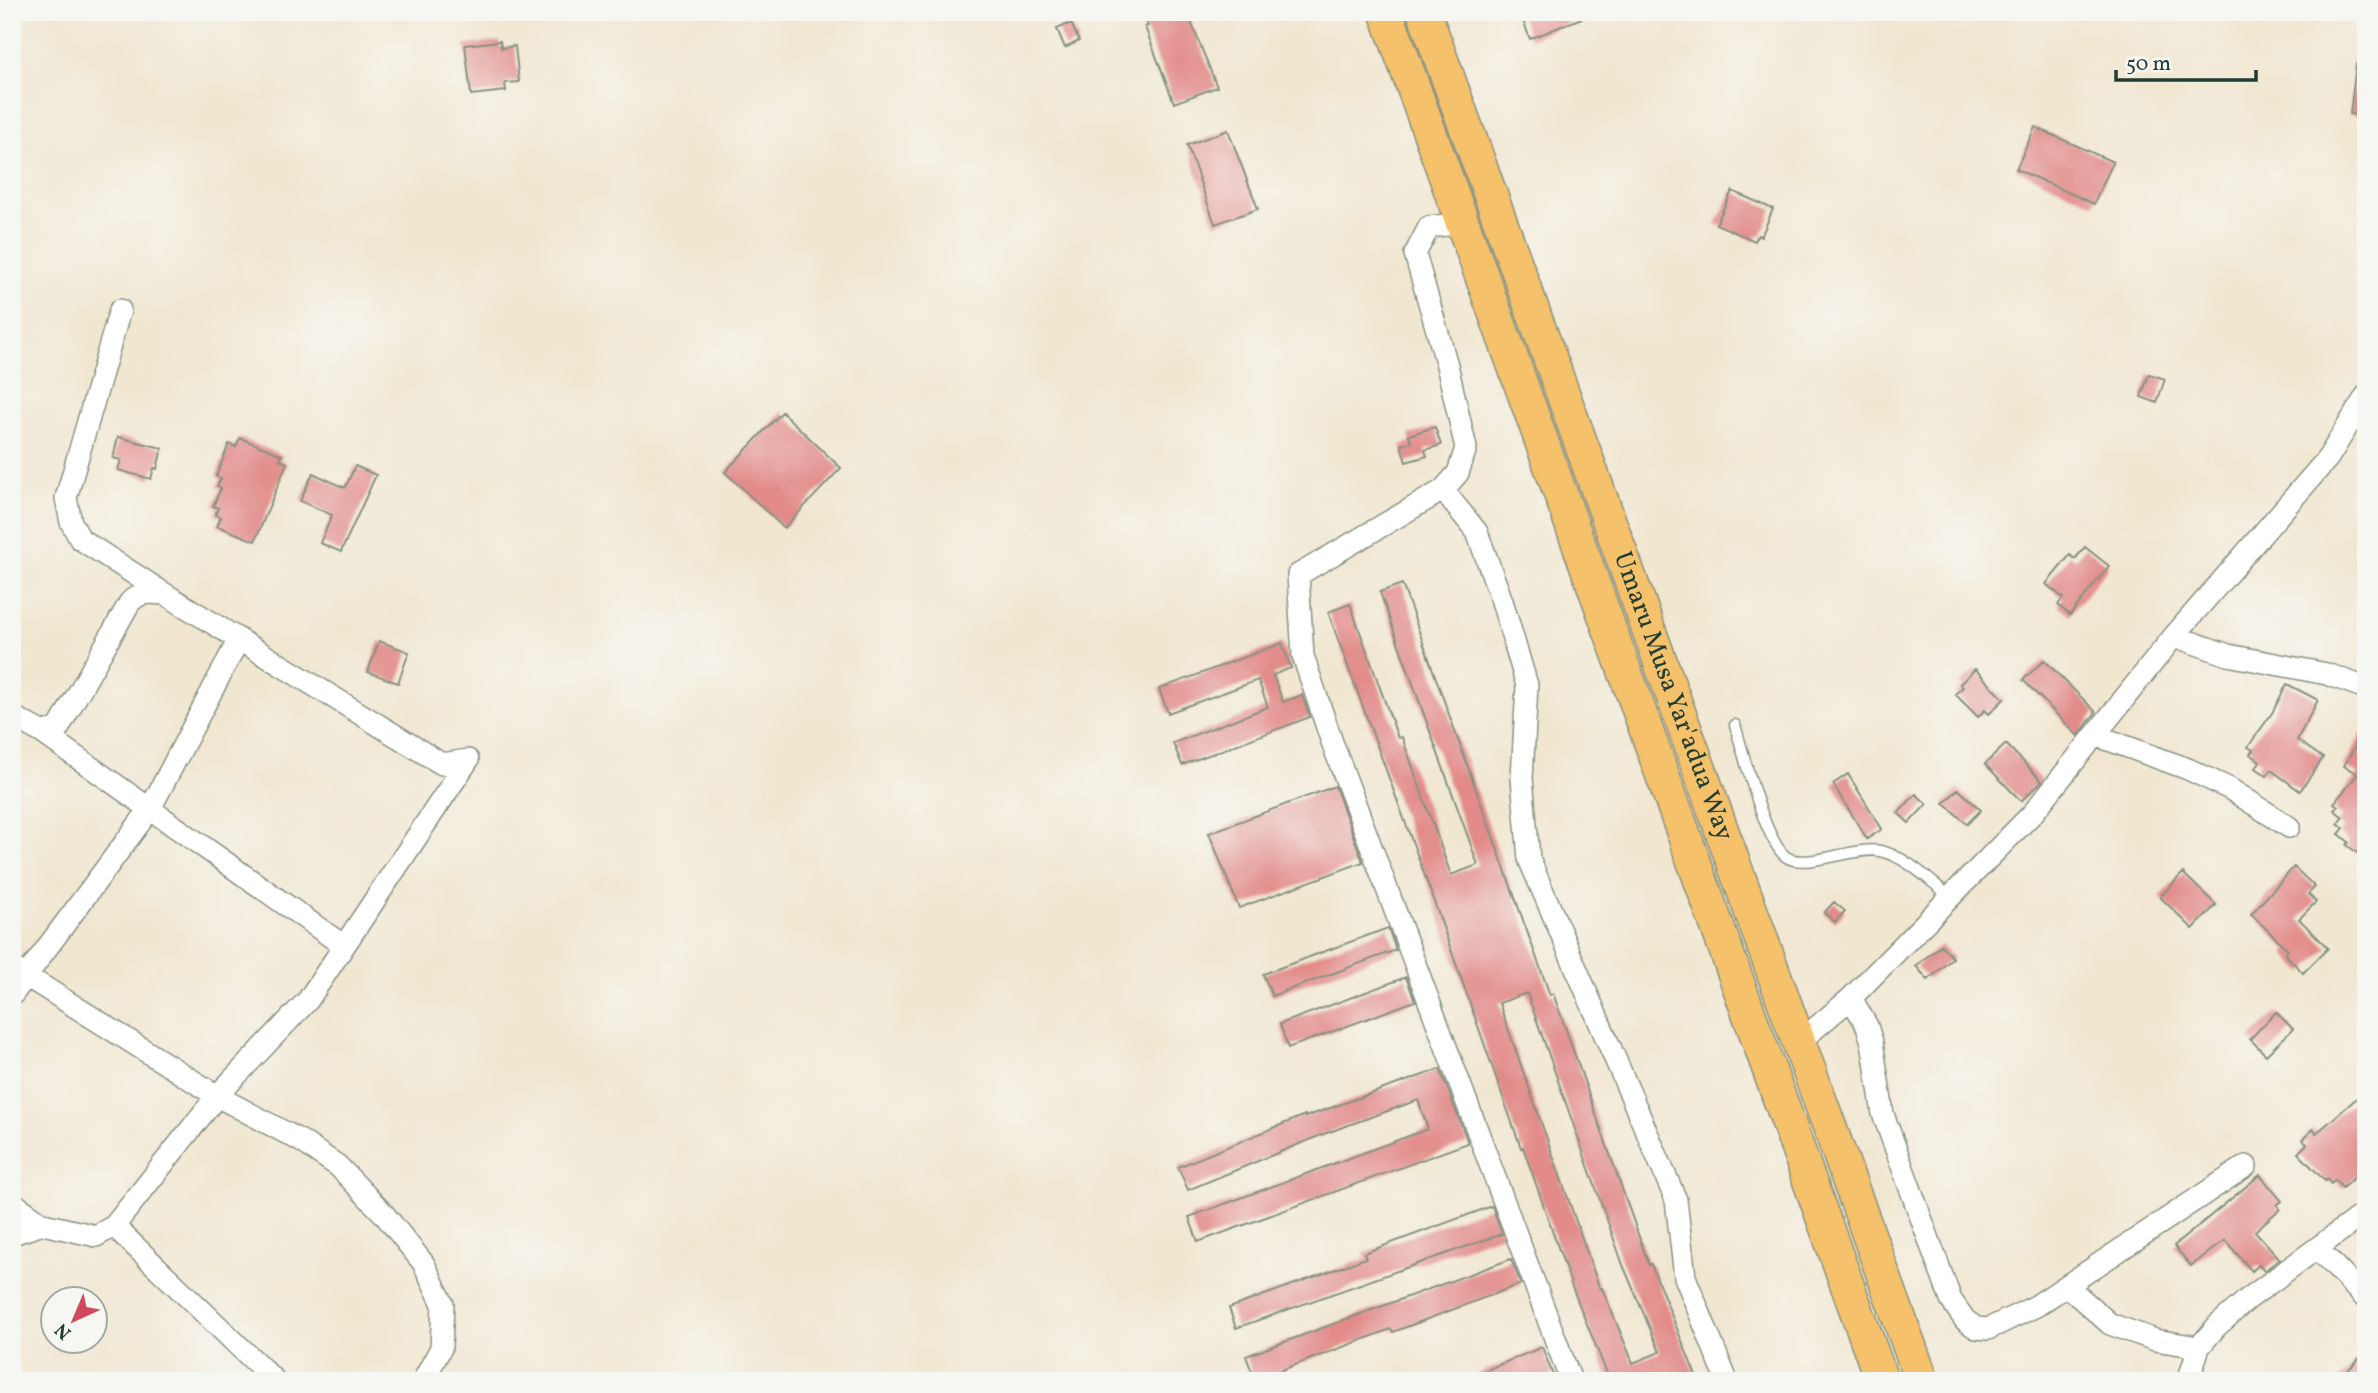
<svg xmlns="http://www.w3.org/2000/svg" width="2378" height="1393" font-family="Vollkorn,serif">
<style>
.building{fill:#e28b89;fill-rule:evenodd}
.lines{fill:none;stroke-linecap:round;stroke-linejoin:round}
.service-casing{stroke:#889282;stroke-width:13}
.minor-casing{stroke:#889282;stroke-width:24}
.primary-casing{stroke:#889282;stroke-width:36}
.service{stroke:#fff;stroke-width:10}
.minor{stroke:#fff;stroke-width:21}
.primary{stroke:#f5c16b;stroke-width:33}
.labels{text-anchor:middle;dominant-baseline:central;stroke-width:6;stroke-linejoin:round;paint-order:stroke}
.street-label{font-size:26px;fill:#1f3d34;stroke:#f6f6f2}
</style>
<rect width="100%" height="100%" fill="#f6f6f2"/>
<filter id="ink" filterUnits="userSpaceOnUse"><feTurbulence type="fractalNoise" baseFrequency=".0143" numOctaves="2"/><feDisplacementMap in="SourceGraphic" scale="14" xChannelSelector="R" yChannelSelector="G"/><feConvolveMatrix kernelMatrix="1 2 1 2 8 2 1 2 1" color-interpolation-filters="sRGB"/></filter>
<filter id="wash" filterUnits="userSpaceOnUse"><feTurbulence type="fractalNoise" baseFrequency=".00686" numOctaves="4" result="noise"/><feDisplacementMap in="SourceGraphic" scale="28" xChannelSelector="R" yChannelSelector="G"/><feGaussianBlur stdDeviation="1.57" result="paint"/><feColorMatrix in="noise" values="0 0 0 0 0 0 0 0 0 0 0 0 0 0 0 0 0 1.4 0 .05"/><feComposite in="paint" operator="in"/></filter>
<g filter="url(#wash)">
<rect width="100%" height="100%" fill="#f1e7d1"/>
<g id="blocks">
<path class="building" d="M1142 12H1187L1217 87 1174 103 1145 27 1148 26Z
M1520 12H1594V13L1530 39Z
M1071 23 1079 41 1065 48 1057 29Z
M500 41 501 48 515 46 519 82 505 83 506 91 471 95 465 45Z
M2356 64H2366V116L2350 114Z
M2035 127 2113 162 2094 204 2016 169Z
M1228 130 1258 209 1215 224 1187 145Z
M1732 191 1773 209 1761 237 1758 235 1755 241 1716 224Z
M2149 374 2165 379 2157 403 2141 397Z
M782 412 841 468 784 528 725 472Z
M1435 427 1441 445 1425 450 1427 456 1406 462 1401 445 1411 442 1409 435Z
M118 437 162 448 157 469 154 468 151 479 118 470 121 460 113 458Z
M240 438 282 455 280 460 287 463 255 541 217 526 221 517 215 515 218 508 213 506 221 488 217 486 221 479 216 476 229 444 236 447Z
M355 466 376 475 341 552 320 543 332 515 300 501 313 473 345 488Z
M2085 547 2109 566 2070 615 2058 605 2063 598 2046 584 2070 555 2075 559Z
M1402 584 1550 995 1553 993 1649 1265 1651 1264 1698 1381H1610L1572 1287 1523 1147 1521 1148 1425 876 1328 612 1350 604 1398 738 1402 737 1451 875 1478 865 1380 592ZM1527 993 1623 1265 1660 1352 1633 1363 1602 1288 1600 1289 1499 1003Z
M379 641 409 652 398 683 368 672Z
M1282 643 1291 668 1273 675 1283 702 1302 695 1310 717 1182 765 1173 743 1268 707 1258 680 1168 713 1159 689Z
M2044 660 2096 712 2078 736 2023 680Z
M1975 669 2004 699 1989 714 1985 710 1978 717 1955 694 1963 687 1960 684Z
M2287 684 2318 700 2297 740 2323 758 2300 791 2271 770 2267 776 2256 768 2260 761 2250 754 2253 750 2248 747 2272 713Z
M2366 726V860L2347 845 2349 842 2339 834 2344 828 2338 823 2343 817 2334 810 2338 806 2334 803 2358 774 2344 766Z
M2006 744 2042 781 2021 801 1985 764Z
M1848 774 1882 829 1867 839 1833 784Z
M1335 786 1363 862 1239 908 1209 833Z
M1958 789 1981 810 1967 824 1944 803Z
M1916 794 1927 804 1909 823 1898 813Z
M2294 867 2315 887 2308 894 2316 902 2299 919 2328 948 2303 973 2285 954 2288 950 2251 914Z
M2183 873 2216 905 2193 929 2160 897Z
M1834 902 1845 911 1835 922 1824 913Z
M1388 928 1396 950 1272 996 1263 974Z
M1941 945 1953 958 1928 980 1916 966Z
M1406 977 1415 1001 1288 1048 1280 1024Z
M2276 1012 2293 1029 2266 1055 2250 1039Z
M1440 1069 1468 1143 1198 1242 1189 1217 1428 1129 1418 1100 1321 1135 1188 1190 1178 1167 1305 1115V1117Z
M2366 1090V1168L2342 1188 2335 1180 2331 1184 2327 1179 2325 1181 2298 1153 2307 1144 2302 1140 2313 1129 2316 1133 2326 1125Z
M2260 1175 2282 1201 2277 1205 2280 1209 2255 1231 2280 1259 2264 1271 2259 1265 2252 1271 2225 1240 2191 1266 2174 1246Z
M1492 1206 1502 1234 1236 1328 1229 1308 1366 1258 1364 1253Z
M1511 1259 1521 1284 1393 1332 1391 1329 1255 1380 1246 1356Z
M1542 1347 1553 1375 1538 1381H1460Z
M2366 1351V1381H2338Z"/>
</g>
</g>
<g filter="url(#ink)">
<use href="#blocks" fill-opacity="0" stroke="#889282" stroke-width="2"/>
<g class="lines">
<g class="service-casing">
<path id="service" d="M1735 725C1744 755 1764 838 1785 856 1803 871 1854 846 1880 851 1906 856 1931 882 1952 898"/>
</g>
<g class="minor-casing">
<path id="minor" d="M1463 223 1429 227 1415 254 1447 365 1466 448 1458 473 1443 490 1298 575 1303 656 1332 742 1571 1381
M120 310 66 498 71 522 80 539 165 594
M1443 490 1477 532 1502 601 1527 685 1522 778 1529 859 1676 1200 1685 1277 1727 1381
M2174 636 2228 655 2327 674 2366 688
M12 716 41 732 58 729 130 602C141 591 150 593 165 594L442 764 468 760
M41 732 344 946
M2095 735 2188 769 2230 789 2289 827
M12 967 217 1096 301 1141 338 1166 384 1214 424 1264 443 1304 441 1348 423 1381
M12 995 150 809 239 639
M1851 998 1867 1026 1872 1042 1883 1114 1951 1300 1965 1320 1976 1328 1988 1329 2036 1306 2246 1166
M1799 1042 1851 998 2033 813 2174 636 2328 458 2366 396
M12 1202 43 1224 96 1236 114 1226 217 1096 308 1000 468 760
M114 1226 275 1381
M12 1234 43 1224
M2318 1249 2366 1299
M2067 1286 2110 1324 2155 1340 2199 1347
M2188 1381 2199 1347 2217 1326 2248 1299 2366 1212"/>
</g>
<g class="primary-casing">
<g id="primary">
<path d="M1386 12 1882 1381"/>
<path id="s1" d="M1424 12 1922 1381"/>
</g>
</g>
<use href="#service" class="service"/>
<use href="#minor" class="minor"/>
<use href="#primary" class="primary"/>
</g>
</g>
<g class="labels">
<g class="street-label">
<text stroke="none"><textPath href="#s1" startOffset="728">Umaru Musa Yar'adua Way</textPath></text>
</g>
</g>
<rect width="2378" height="1393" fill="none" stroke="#f6f6f2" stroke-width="42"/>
<g transform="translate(74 1320) rotate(224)"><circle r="33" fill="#f6f6f2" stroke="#a0aca6" stroke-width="2"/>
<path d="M0-5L12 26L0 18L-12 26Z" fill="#d1495b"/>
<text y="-10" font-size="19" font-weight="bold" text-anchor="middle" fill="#1f3d34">N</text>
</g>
<path d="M2116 70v10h140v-10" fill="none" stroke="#1f3d34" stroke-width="3.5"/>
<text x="2126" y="70" font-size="21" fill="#1f3d34" stroke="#f6f6f2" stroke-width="5" paint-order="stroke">50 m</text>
</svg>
